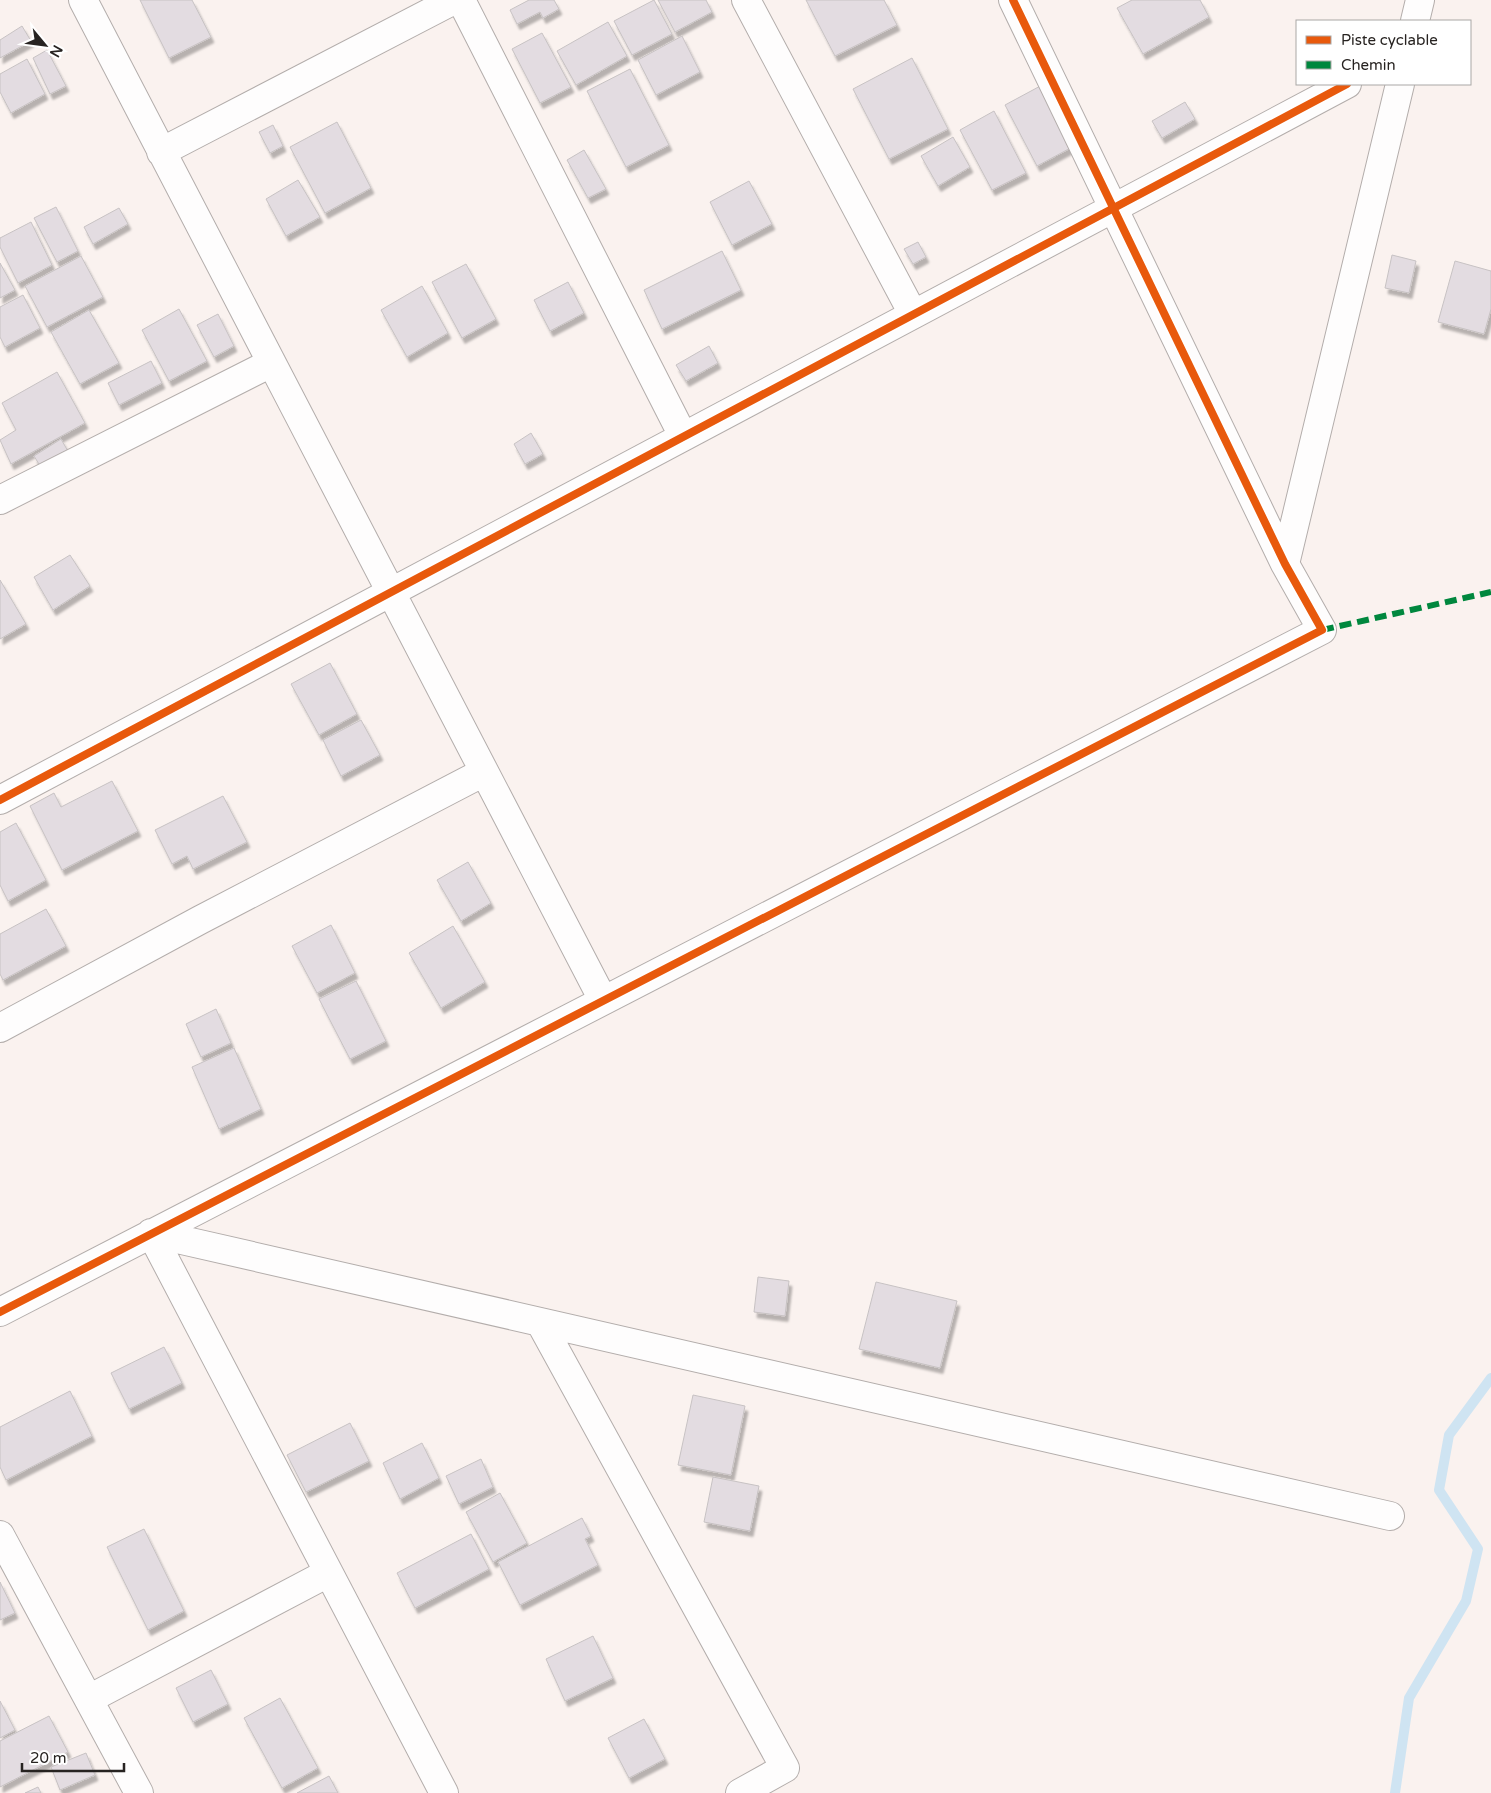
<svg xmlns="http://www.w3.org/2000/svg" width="1491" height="1793" font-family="'Varela Round',sans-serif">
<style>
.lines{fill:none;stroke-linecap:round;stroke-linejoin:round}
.stream{stroke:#cfe4f2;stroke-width:10}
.building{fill:#e3dce1;stroke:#c7c2c3;filter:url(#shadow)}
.minor-casing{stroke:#b3adab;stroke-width:30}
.minor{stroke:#fefdfd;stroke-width:28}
.quiet{stroke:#00873e;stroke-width:6;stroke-dasharray:12 6;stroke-linecap:butt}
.cycleway-casing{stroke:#fff;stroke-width:11}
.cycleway{stroke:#e8590c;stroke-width:8}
</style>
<defs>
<filter id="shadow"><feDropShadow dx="3" dy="5.5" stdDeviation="1" flood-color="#0004"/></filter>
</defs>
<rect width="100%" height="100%" fill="#faf2ef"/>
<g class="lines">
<path class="stream" d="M1395 1793 1409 1698 1466 1601 1478 1549 1439 1490 1449 1435 1491 1378"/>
</g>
<path class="building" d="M140 0H192L211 37 169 58Z
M529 0H554L559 9 543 18 540 12 517 24 510 10Z
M654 0 672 34 632 55 614 21Z
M658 0H706L712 12 675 32Z
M806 0H884L897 25 835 56Z
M1132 0H1200L1209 17 1143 54 1117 8Z
M608 22 627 56 576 85 557 51Z
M22 26 31 41 0 58V40Z
M542 33 571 87 540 103 512 49Z
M682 36 700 72 656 95 638 60Z
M47 50 66 86 50 94 33 58Z
M912 58 948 129 889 159 853 89Z
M27 59 45 94 11 113 0 92V74Z
M630 69 669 145 626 167 587 91Z
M1044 84 1076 145 1037 166 1005 105Z
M1185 102 1195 119 1162 138 1152 121Z
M994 111 1026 173 992 190 960 130Z
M337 122 371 188 325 213 290 147Z
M273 125 283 146 270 153 259 132Z
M953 137 970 167 938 186 921 156Z
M584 150 606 189 588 198 567 160Z
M298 180 320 217 286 236 266 199Z
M749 181 772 224 732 245 710 202Z
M56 207 78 251 57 262 34 218Z
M119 208 128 224 93 244 84 227Z
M31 222 52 265 18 283 0 247V238Z
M918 242 926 257 913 264 904 249Z
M722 251 741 290 662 329 644 290Z
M1392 255 1416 261 1409 293 1385 288Z
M81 256 103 297 47 327 25 286Z
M1455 261 1491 271V309L1484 334 1438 322Z
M0 263 15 290 0 298Z
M466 264 496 319 462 338 432 282Z
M568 282 584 313 550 331 534 300Z
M422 286 448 333 407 357 381 310Z
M23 295 40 328 5 347 0 337V307Z
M179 309 207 361 169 381 142 330Z
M89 310 119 363 80 384 51 332Z
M218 314 234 346 214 357 197 325Z
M709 346 718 363 686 381 676 365Z
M151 361 162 383 119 405 108 383Z
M57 372 85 423 11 464 0 440 16 430 2 403Z
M531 433 543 454 525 464 514 444Z
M61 439 69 453 42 469 34 456Z
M70 555 90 586 53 610 34 577Z
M0 580 26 624 0 639Z
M330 663 357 714 319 735 291 684Z
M361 720 380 755 341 776 323 740Z
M112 781 138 831 62 870 30 806 54 793 61 807Z
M223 796 247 842 193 869 187 856 172 864 155 830Z
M16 823 46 880 8 901 0 885V832Z
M468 862 491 903 461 921 437 880Z
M46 909 66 946 3 980 0 974V934Z
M331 925 355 973 317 993 292 946Z
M453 926 485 982 441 1008 409 953Z
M356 981 386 1041 350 1059 319 999Z
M216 1009 231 1043 201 1057 186 1024Z
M234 1048 261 1109 219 1129 192 1067Z
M758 1277 789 1281 785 1316 754 1312Z
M876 1282 957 1301 940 1368 859 1349Z
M164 1347 182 1383 129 1409 111 1373Z
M70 1391 92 1436 6 1480 0 1467V1427Z
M693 1395 745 1406 731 1475 678 1465Z
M350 1423 369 1461 306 1492 287 1455Z
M422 1443 439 1478 400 1499 383 1463Z
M481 1459 493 1487 459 1504 446 1476Z
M713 1477 759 1486 750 1531 704 1522Z
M500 1493 527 1543 493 1562 466 1512Z
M582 1518 591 1536 585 1539 598 1565 520 1605 498 1562Z
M144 1529 184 1611 148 1630 107 1547Z
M471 1534 489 1569 415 1608 397 1573Z
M0 1582 15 1613 0 1620Z
M593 1636 613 1678 565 1701 546 1659Z
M211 1670 228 1704 193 1722 176 1688Z
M280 1698 318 1768 282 1788 244 1718Z
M0 1701 15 1730 0 1738Z
M49 1716 68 1752 0 1787V1741Z
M644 1719 665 1759 629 1778 608 1738Z
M86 1753 95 1775 60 1790 51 1767Z
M329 1776 338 1793H297Z
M38 1787 41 1793H25Z"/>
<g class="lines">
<g class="minor-casing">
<path id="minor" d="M83 0 603 1000
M461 0 683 436
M746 0 913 314
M1415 21 1420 0
M161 152 454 0
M0 500 271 363
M1285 564 1400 84
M0 800 1347 84
M0 1028 200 920 484 772
M151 1233 1390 1516
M151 1233 444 1793
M0 1312 1322 630 1285 564 1013 0
M540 1322 785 1768 740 1793
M0 1535 139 1793
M89 1699 328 1573"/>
</g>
<use href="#minor" class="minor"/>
<path class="quiet" d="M1322 630 1491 592"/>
<g class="cycleway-casing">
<path id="cycleway" d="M0 800 1347 84
M0 1312 1322 630 1285 564 1013 0"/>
</g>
<use href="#cycleway" class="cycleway"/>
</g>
<rect x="1296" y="20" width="175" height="65" fill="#ffffff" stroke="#a9a7a6"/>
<rect x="1306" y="36" width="25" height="8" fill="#e8590c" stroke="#a9a7a6"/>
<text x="1341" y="45" font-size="15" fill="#272321">Piste cyclable</text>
<rect x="1306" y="61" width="25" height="8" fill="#00873e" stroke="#a9a7a6"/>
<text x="1341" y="70" font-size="15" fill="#272321">Chemin</text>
<g transform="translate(45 45) rotate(119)" stroke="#ffffff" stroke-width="4" paint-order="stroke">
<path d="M0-4L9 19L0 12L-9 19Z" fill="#272321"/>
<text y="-8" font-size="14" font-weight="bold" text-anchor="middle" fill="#272321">N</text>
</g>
<path d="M22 1763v8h102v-8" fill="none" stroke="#272321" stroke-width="2.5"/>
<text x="30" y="1763" font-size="15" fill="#272321" stroke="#ffffff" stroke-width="4" paint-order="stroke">20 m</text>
</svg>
